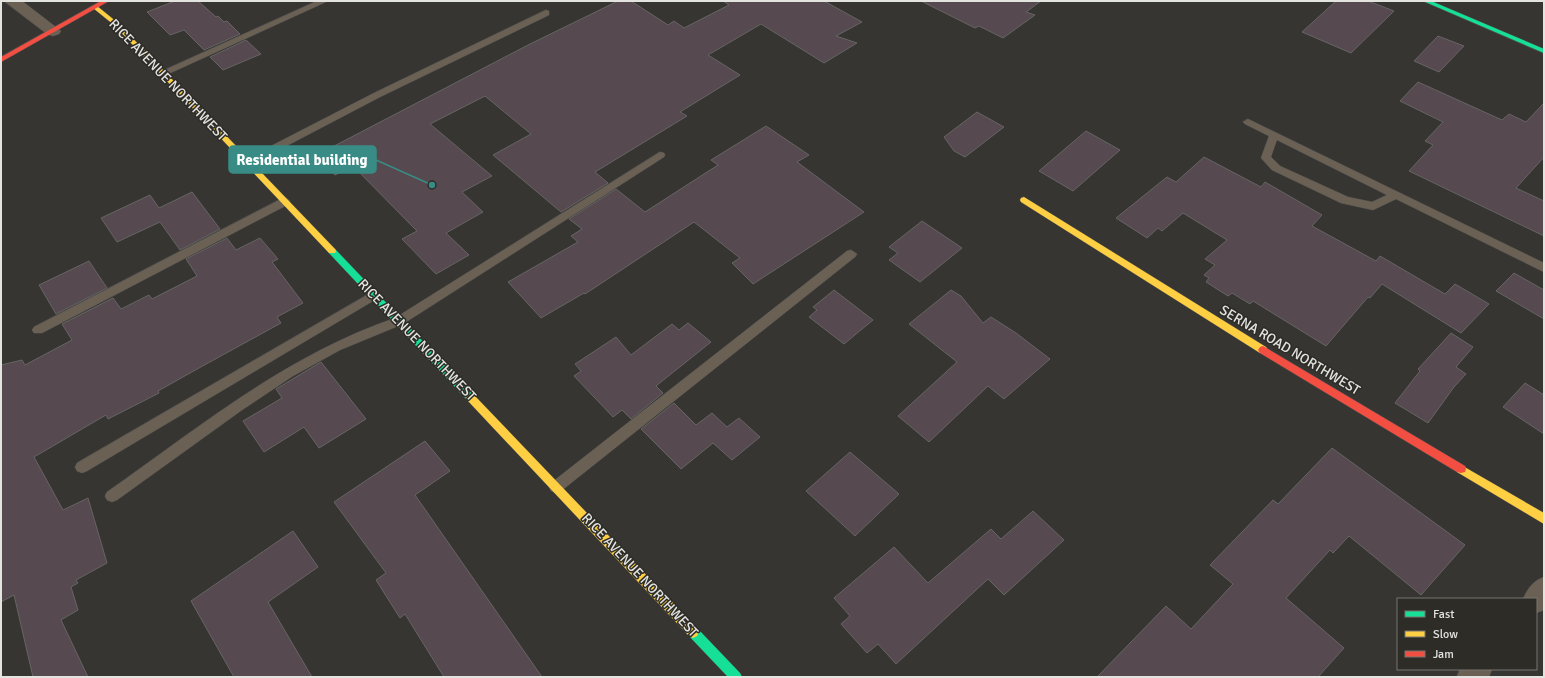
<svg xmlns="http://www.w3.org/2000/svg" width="1545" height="678" font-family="Signika,sans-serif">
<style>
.building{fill:#56494f;stroke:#666565}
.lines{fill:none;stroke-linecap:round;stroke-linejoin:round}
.lane-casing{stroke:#51514f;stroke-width:1}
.street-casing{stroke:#51514f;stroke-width:1}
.fast-casing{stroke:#51514f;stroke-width:1}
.slow-casing{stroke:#51514f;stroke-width:1}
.jam-casing{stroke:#51514f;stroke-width:1}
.lane{fill:#6a6154;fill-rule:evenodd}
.street{fill:#6a6154;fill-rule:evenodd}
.fast{fill:#16e098;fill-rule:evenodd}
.slow{fill:#ffcf43;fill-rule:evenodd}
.jam{fill:#f24e42;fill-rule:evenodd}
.labels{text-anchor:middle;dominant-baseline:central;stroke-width:3;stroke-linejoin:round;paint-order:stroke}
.street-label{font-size:14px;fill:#e3e3e0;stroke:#2d2c27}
.leader{fill:none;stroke:#398c85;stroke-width:1.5}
.callout-dot{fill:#398c85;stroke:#2d2c27;stroke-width:1.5}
.callout{fill:#398c85;stroke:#398c85;stroke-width:1.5}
.callout-label{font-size:15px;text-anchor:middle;font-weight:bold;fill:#fff}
</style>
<rect width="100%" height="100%" fill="#363532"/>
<path class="building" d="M175 1H198L216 17 218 16 224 22 227 21 240 34 204 50 184 30 170 35 147 12Z
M618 1H631L668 25 674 21 684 28 729 5 723 1H824L862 22 836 36 857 43 824 63 761 24 708 55 740 75 680 112 687 116 595 172 608 183 561 212 493 155 531 134 485 96 430 124 492 176 462 192 483 212 446 233 469 255 436 274 402 239 417 231 353 166 335 175 315 156 528 45Z
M921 1H1041L1026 12 1035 15 1003 38 979 26 975 28Z
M1336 1H1368L1394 11 1351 53 1302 32Z
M1438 36 1464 46 1439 72 1414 61Z
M246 40 261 54 223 70 210 57Z
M1418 82 1502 120 1509 114 1526 122 1544 103V157L1516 188 1544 201V236L1409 171 1433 145 1425 141 1443 122 1400 101Z
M977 112 1004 127 965 157 954 151 944 137Z
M766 126 809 155 797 162 864 212 753 284 732 263 740 258 694 222 585 294 584 293 541 318 508 282 578 242 571 236 582 229 569 219 616 189 645 212 718 165 711 160Z
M1086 131 1120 150 1073 191 1039 171Z
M1204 157 1261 187 1265 182 1322 215 1312 226 1376 261 1380 256 1445 294 1455 284 1489 304 1461 333 1382 284 1370 298 1368 297 1326 346 1253 301 1250 304 1232 293 1228 296 1206 282 1209 278 1204 275 1215 265 1205 259 1227 240 1183 213 1162 231 1158 228 1147 238 1116 218 1167 177 1176 182Z
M192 192 220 229 180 250 160 222 117 242 101 218 150 195 159 208Z
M922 221 962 248 920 282 889 260 898 253 889 247Z
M227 238 236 250 260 238 278 259 272 262 303 303 277 317 281 323 199 368 158 391 159 393 108 419 106 415 34 457 63 510 88 498 107 563 76 580 78 583 71 587 78 610 61 620 88 677H33L14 595 1 602V365L22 360 25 365 72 340 62 324 113 298 121 309 149 295 152 299 197 276 186 259Z
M89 261 107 288 56 314 39 285Z
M1514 273 1544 290V319L1496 291Z
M834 290 873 320 844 344 809 317 817 310 813 307Z
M951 290 961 296 983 323 991 317 1016 333 1050 359 1004 399 988 386 929 442 898 416 957 362 909 324Z
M688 323 711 342 656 386 663 393 631 419 622 410 613 417 574 376 581 371 575 364 616 337 631 355 672 324 679 330Z
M1451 333 1473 347 1456 367 1466 374 1454 387 1428 423 1395 403 1420 371 1418 369Z
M321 362 366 419 319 448 304 427 264 452 243 421 282 398 276 389Z
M1525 383 1544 395V434L1503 407Z
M674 403 696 425 712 413 727 427 739 418 760 437 732 460 713 443 681 469 641 429Z
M425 441 450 471 415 495 542 677H444L405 614 400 618 376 580 386 573 334 502Z
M1332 448 1465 545 1421 595 1349 536 1333 553 1330 550 1286 598 1344 648 1318 677H1097L1166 606 1191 629 1233 584 1210 565 1273 500 1278 504Z
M850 452 899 494 855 536 806 491Z
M1033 511 1064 540 1004 595 988 579 896 664 878 644 867 653 841 624 850 616 834 598 894 547 928 583 991 529 1001 539Z
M293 531 318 567 268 602 312 677H234L191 601Z"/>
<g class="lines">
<g class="lane-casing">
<path id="lane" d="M317 1H328L166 75 163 76 158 73Z
M546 10 549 11V15L380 97 252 164 248 165 243 162 244 160 374 93Z
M1248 119 1544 263V272L1396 199 1373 210 1341 203 1272 170 1261 158 1269 136 1245 124 1243 122ZM1277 140 1387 195 1372 202 1348 197 1280 166 1271 157Z
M660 152 664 153 665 155 664 157 403 324 340 350 293 376 242 410 117 500 112 502 107 500 105 496 107 492C201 426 285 356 395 318Z
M285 197 290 201 289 204 42 333H34L32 330 34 327Z
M851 250 857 254 855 257 561 491 556 493 551 491 549 487 551 483 847 251Z
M374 291 378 292 380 295 378 298 87 471 82 473 77 471 75 467 77 463Z"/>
</g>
<g class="street-casing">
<path id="street" d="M4 1H22L61 31 59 34 53 36 47 34Z
M1544 577V610L1536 613V599H1523C1528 588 1533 581 1544 577Z
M1460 669H1492L1489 677H1457Z"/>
</g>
<g class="fast-casing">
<path id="fast" d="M1423 1H1431L1544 49V53Z
M332 248 335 249 474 395 476 398 474 401 471 402 468 401 329 253 328 251Z
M693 626 697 628 740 673 742 677H728L689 636 687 632 689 628Z"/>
</g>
<g class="slow-casing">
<path id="slow" d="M93 6H97L118 23 335 249 336 251 335 253H329L114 25 93 8Z
M1024 197 1266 347 1268 350 1266 353H1260L1021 202 1020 200 1021 198Z
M471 394 474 395 697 628 699 632 697 636 693 638 689 636 468 401 466 398 468 395Z
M1461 465 1544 513V524L1457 472 1456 469 1457 466Z"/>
</g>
<g class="jam-casing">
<path id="jam" d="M101 1H109L1 62V57Z
M1263 346 1465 466 1466 469 1465 472 1461 473 1457 472 1260 353 1258 350 1260 347Z"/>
</g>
<use href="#lane" class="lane"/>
<use href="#street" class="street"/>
<use href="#fast" class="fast"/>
<use href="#slow" class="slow"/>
<use href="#jam" class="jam"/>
</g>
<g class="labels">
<g class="street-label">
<text transform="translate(168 80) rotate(46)">RICE AVENUE NORTHWEST</text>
<text transform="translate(417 340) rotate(46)">RICE AVENUE NORTHWEST</text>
<text transform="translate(1290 350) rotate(31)">SERNA ROAD NORTHWEST</text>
<text transform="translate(640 575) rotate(47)">RICE AVENUE NORTHWEST</text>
</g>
</g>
<path class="leader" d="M432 185L376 160"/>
<circle class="callout-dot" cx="432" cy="185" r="4"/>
<rect class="callout" x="229" y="146" width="147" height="27" rx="4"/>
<g class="callout-label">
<text x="302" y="165">Residential building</text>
</g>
<rect width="1545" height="678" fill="none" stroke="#e3e3e0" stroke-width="4"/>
<rect x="1397" y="598" width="140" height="72" fill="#2d2c27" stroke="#767571"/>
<rect x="1405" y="611" width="20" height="6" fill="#16e098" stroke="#767571"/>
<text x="1433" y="618" font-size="12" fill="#e3e3e0">Fast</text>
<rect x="1405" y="631" width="20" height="6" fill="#ffcf43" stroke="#767571"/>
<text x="1433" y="638" font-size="12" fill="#e3e3e0">Slow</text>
<rect x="1405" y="651" width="20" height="6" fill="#f24e42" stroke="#767571"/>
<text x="1433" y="658" font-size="12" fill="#e3e3e0">Jam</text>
</svg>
